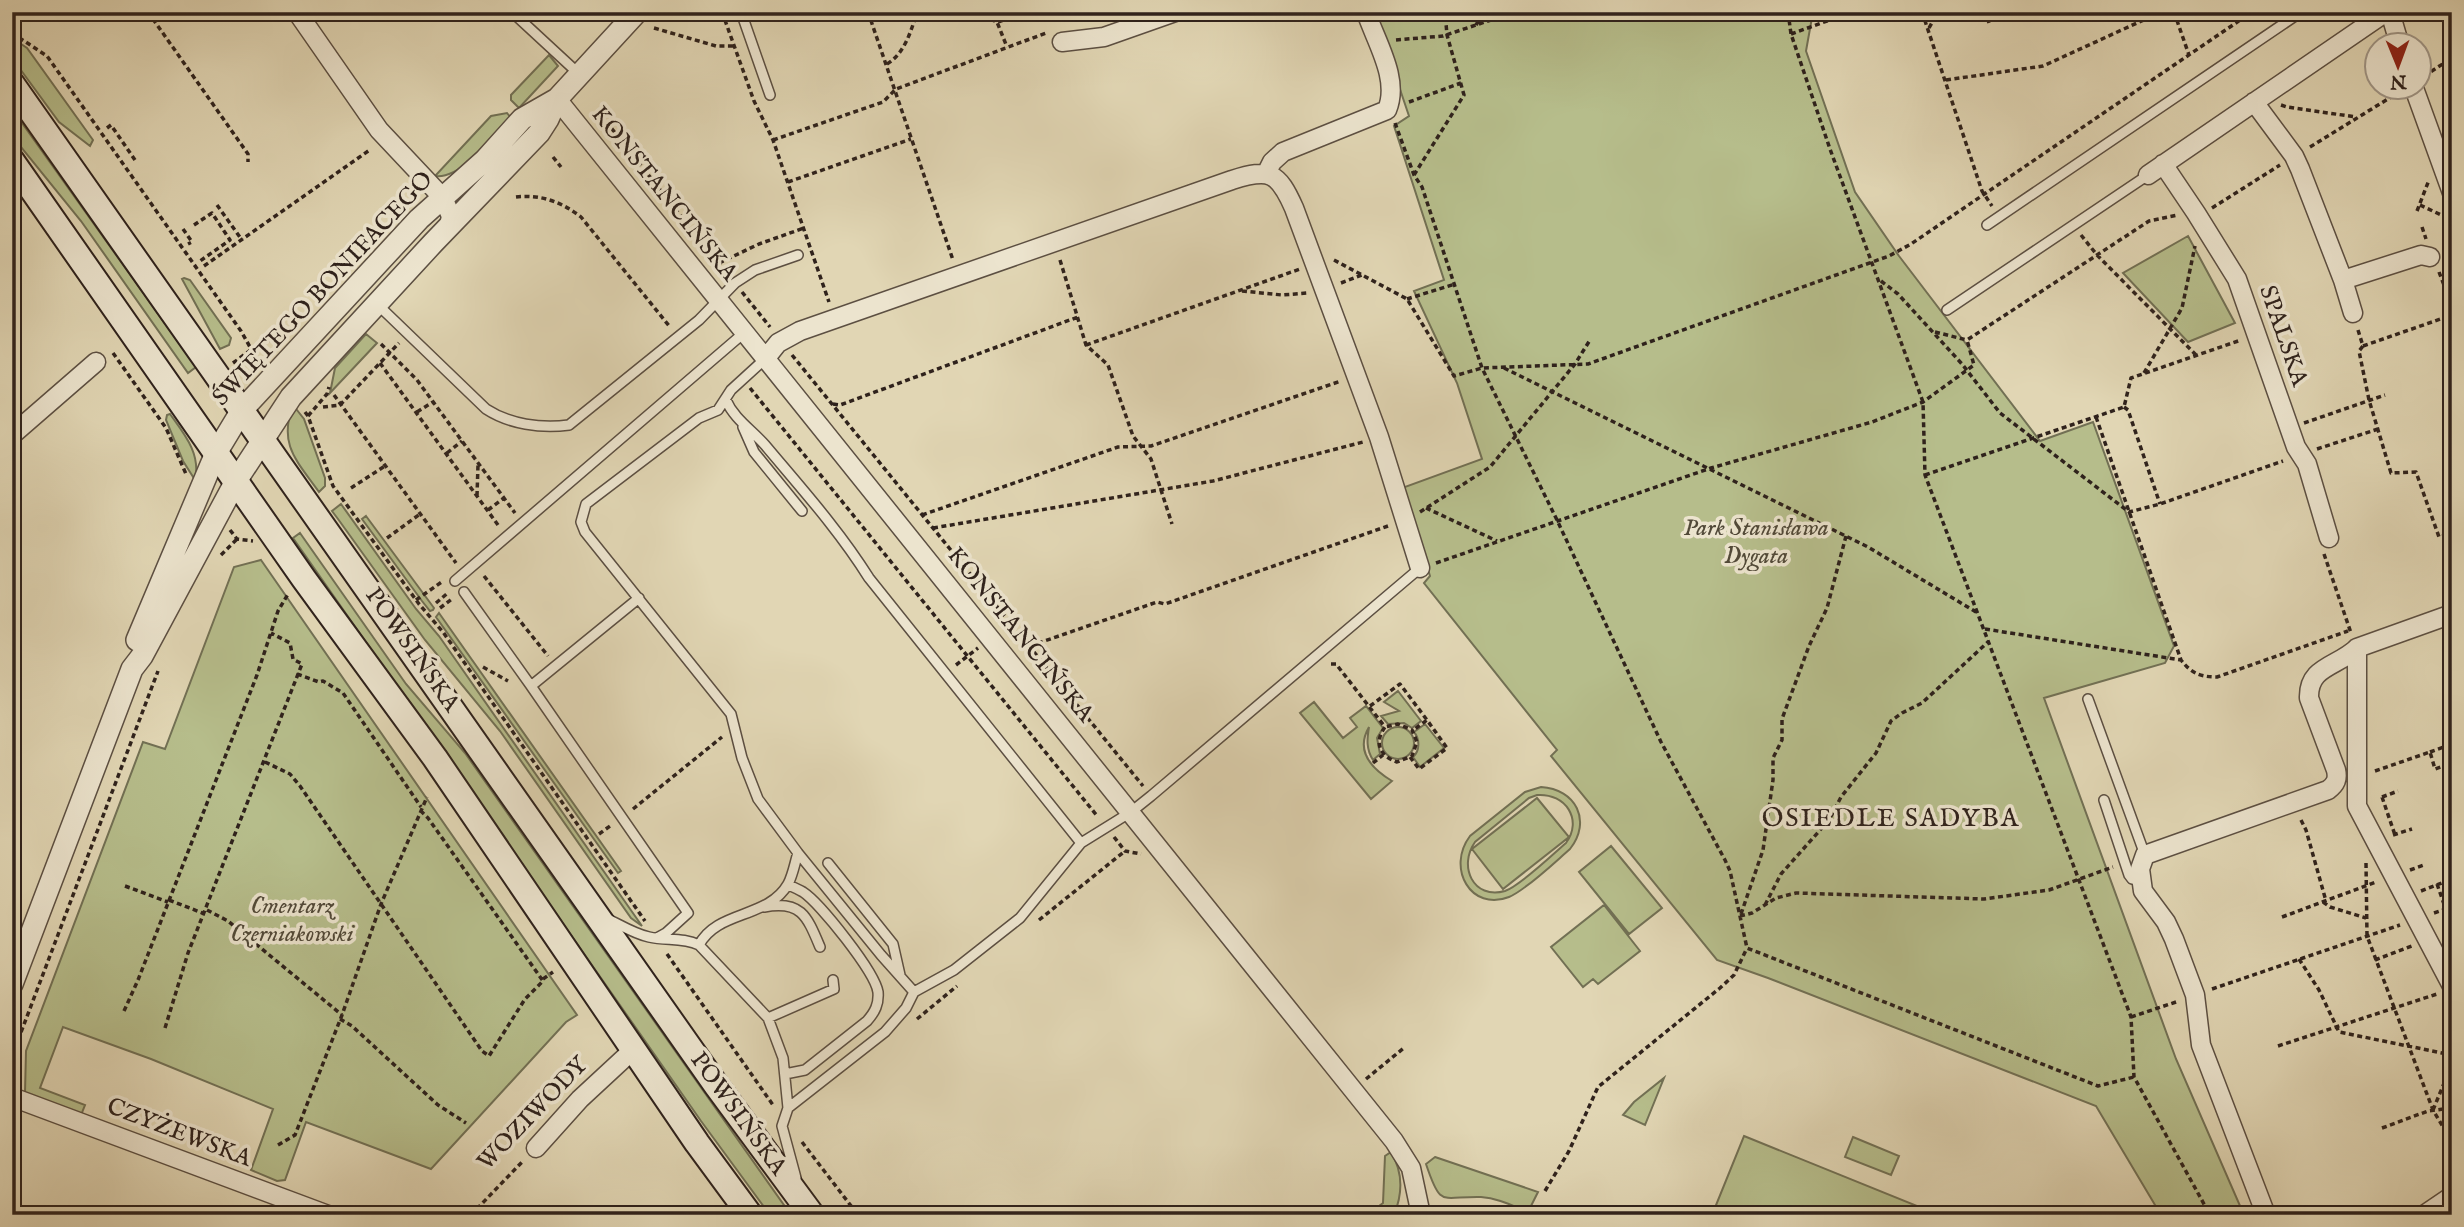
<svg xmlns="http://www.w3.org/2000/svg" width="2464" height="1227" font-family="'IM FELL English',serif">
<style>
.green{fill:#b6bd8b;stroke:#727054;stroke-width:2;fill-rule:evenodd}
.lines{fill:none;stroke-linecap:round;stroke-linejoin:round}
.service-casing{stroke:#5c4f42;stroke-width:12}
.minor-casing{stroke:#5c4f42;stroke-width:21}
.tertiary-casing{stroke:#5c4f42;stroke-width:24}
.secondary-casing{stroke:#2f221c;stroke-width:28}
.path{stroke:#2f221c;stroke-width:3.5;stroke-dasharray:5 3.5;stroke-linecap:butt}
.service{stroke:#ece4ce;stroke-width:9}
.minor{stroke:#ece4ce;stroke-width:18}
.tertiary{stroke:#ece4ce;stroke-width:21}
.secondary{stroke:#ece4ce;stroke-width:24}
.labels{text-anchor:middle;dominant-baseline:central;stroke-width:7;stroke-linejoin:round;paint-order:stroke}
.street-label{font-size:24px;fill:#2f221c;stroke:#ece4ce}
.park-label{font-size:24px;font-style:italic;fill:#514938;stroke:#ece4ce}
.neighbourhood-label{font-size:26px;letter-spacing:2px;fill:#2f221c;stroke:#ece4ce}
</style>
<rect width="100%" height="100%" fill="#e1d6b4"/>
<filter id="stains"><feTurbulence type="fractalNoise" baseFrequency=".00286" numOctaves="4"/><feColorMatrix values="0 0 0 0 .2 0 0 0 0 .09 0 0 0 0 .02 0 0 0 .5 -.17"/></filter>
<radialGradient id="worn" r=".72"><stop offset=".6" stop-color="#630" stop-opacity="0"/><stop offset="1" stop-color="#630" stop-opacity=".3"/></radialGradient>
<path class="green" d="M1374 12H1813L1806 51 1855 192 1899 256 2040 441 2093 422 2174 646 2165 663 2044 698 2176 1059 2244 1215H2161L2096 1106 1768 978 1717 960 1551 756 1557 750 1424 583 1430 576 1402 488 1482 459 1457 383 1414 291 1444 280 1394 126 1409 116Z
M12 38 27 48 93 140 90 146 59 122 12 58Z
M549 55 558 66 519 108 511 100V95Z
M12 109 196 367 188 373 81 221 12 136Z
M507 113 511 118C495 135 461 180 435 176L491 116Z
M2188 236 2235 323 2188 342 2123 273Z
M184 278 190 280 231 338 229 345 220 349 182 279Z
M366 334 377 343 330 393 335 368Z
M293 405 304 419 325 478V486L319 492C297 461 278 445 293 405Z
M170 414C185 435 201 454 195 480L183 461 166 420 167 415Z
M341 504 416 609 439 636 642 926 631 918 500 731 425 640 338 519 332 511Z
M366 516 434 608 433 610 430 611 422 601 362 519Z
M300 533 406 684 465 753 791 1215H770L701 1121 293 538Z
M261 560 577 1015 566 1022 431 1169 306 1122 285 1180 277 1181 251 1170 273 1109 151 1059 63 1027 40 1088 85 1105 81 1115 25 1093 26 1051 143 742 165 749 234 567Z
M439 613 621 871 618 873 436 617Z
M1398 691 1421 721 1412 728 1404 723 1388 724 1381 716 1399 711 1384 702Z
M1314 702 1343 738 1357 727 1350 718 1366 706 1383 728 1377 738 1380 754 1373 760C1366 749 1367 739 1369 727 1355 751 1372 769 1392 781L1371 799 1300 713Z
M1425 724 1444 748 1420 767 1413 757C1420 751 1420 739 1414 732Z
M1382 743a16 16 0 1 1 32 0a16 16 0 1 1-32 0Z
M1541 787C1576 789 1592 821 1570 849 1555 862 1526 890 1509 897 1471 912 1446 868 1470 836L1525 792ZM1537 795C1566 793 1583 820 1566 843 1552 855 1520 886 1505 891 1473 900 1458 866 1475 842L1529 798Z
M1537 798 1569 837 1503 889 1472 849Z
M1611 846 1662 908 1629 934 1579 872Z
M1604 905 1640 951 1598 984 1593 979 1583 987 1551 947Z
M1664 1078 1645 1125 1623 1115 1634 1102Z
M1744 1136 1927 1210 1925 1215H1712Z
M1853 1137 1899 1156 1891 1175 1845 1157Z
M1391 1152C1403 1172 1403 1193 1394 1215L1375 1214V1209L1383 1203 1385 1156Z
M1435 1157 1538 1192 1528 1212C1513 1206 1498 1198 1481 1197 1441 1196 1441 1209 1426 1164Z"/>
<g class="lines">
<g class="service-casing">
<path id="service" d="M512 12 578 73
M741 12 770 95
M1987 225 2301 12
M377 304 486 409C509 424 541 429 569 425L699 320 735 283 755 270 798 255
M1947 310 2148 175
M766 358 731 390 718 410 699 418 586 504 581 522 585 532 731 714 742 758 758 799 798 853 881 955 914 992
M726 400C734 419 752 430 765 445 801 488 839 530 869 578L1081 843
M743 427 754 452 802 511
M455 581 745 332
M464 592 531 686
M639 598 531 686 688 913 666 933 657 938
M2088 699 2145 855
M2104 800 2129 875 2132 879 2140 881
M828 863 893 944 900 975
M764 907C801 900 807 916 820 947
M608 919C622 926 635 934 649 937 666 941 683 937 699 945L768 1018 783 1058 788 1108
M699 945C717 910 768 919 788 884 793 875 795 862 798 853
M768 1018 834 989 833 980
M785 1074 805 1070 867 1021C875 1012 879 1004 878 992 875 972 820 903 803 892 798 889 793 887 788 885
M796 1178 782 1126 788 1108 885 1032 906 1008 914 992 954 970 1020 918 1081 843 1131 812 1151 796 1420 568"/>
</g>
<g class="minor-casing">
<path id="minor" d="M297 12 379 130 443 198 451 216 449 226
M2390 12 2400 46
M1062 42 1104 37 1175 12
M2414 88 2452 193
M557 99 1394 1141 1411 1168 1421 1215
M2254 102 2294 156 2300 169 2343 280 2353 313
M2163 164 2196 213 2237 279 2296 447 2307 464 2329 538
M1266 174 1272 162 1283 152 1387 110C1400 79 1376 42 1366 12
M2148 175 2386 12
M2343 280 2421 255 2430 257
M766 358 778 343 800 331 1232 180C1270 168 1278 172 1294 208L1379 437 1420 568
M12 435 96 362
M2452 614 2357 648V806L2452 986
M12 1097 328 1215
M536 1148 580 1099 634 1049
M2266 1215 2201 1045 2195 995 2174 939 2166 922 2143 891 2140 869 2145 855 2328 790C2336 784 2338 779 2336 770L2309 698C2308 666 2337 667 2357 648
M2424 1215 2452 1196"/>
</g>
<g class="tertiary-casing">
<path id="tertiary" d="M137 640 216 453 242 410 419 219 485 160 522 119 557 99
M12 984 132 669 142 656 236 481 291 397 433 243 539 133 548 119 557 99 637 12"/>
</g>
<g class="secondary-casing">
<path id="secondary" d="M12 84 716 1085 812 1215
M12 161 304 579 435 758 697 1143 750 1215"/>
</g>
<path class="path" d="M148 12 248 154V162
M722 12 754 101 773 140 829 302
M868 12 953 260
M975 12 997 22 1007 47
M1788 12 1791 34 1830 149 1923 402 1925 475 2131 1017 2134 1077 2210 1215
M1922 12 1982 191 1992 206
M1985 12 1989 23
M2174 12 2189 55
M1079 20 1101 12
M998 22 1025 12
M1476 25 1484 12
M654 28 716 46H733
M1929 28 1938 12
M12 33 47 56 241 331 259 363
M1791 34 1852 12
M1396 40 1443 36 1515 12
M887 64C905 53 911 31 917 12
M2424 76 2452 58
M1946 80 2043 66 2161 12
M1409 102 1461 83
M2281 105 2287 107 2356 117
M601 115 726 273
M1395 123 1414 175 1422 187 1482 368 1557 520 1661 742 1725 860 1730 871 1747 948 2098 1086 2134 1077
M107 128 111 125 135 160
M773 140 883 102 896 89 1046 33
M2310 147 2396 94
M553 157 561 167
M1414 175 1464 95 1447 35 1445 12
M788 182 911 139
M516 197C540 194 562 202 581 217L670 327
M217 205 242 240
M2420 205 2452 220
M2212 208 2280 165
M2417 211 2429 180
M194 225 212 213 230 240 200 261
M2422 227 2426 239
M183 229 192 242 188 244
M2081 235 2097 255 2196 355
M1060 260 1086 345 1108 365 1133 436 1151 459 1172 524
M1334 260 1407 299 1454 376 1482 368 1588 364 1889 256 1911 244 2252 12
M719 263 759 244 804 228
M204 266 371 149
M2439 272 2452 306
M1881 281 1898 294 1962 364 2000 413 2129 512 2160 504 2283 461
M1341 283 1362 275
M1242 291 1282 295 1307 293
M742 292 770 327
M1407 299 1455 284
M2358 330 2363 346 2359 351 2369 400 2391 473 2416 472 2439 537 2452 534
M1935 332 1967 340
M381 344 417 380 515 513
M1086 345 1300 269
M2363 346 2452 315
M113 353 166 428 186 474
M792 355 1143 786
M233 363 259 344 284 335
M380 363 498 525
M1504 368 1868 547 1976 612
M2144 373 2182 308 2195 246
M750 388 1098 817
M334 395 456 563
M833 404 840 405 1078 317
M323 407 340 405 399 343
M2124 407 2128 410 2160 504
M305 412 308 416 333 486 419 604 443 632 645 921
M417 412 433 402
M308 416 327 394 329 387
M2096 417 2181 660C2191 673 2200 677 2217 677L2348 631
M2304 423 2385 395
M2317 449 2378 429
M447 453 462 441
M1925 475 2124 407 2131 378 2241 340
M351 488 385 466
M477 496 478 465
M1426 508 1497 541
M488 510 504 498
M1420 512 1490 467 1575 364 1590 340
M922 515 1118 447 1151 446 1341 381
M933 528 1213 481 1363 442
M230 530 237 539 253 541
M387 538 420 514
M2324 554 2351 633
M221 555 237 539
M1436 563 1711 468 1872 422 1923 402 1974 365 1967 340 2149 221 2178 215
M484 576 548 656
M416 600 443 581
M436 603 449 592
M440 608 452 599
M1985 629 2181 660
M1030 646 1157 602 1165 604 1388 526
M1331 664H1336L1385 727C1374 742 1379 756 1397 762L1412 756 1417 742 1412 730 1398 724 1385 727
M956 665 978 648
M483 667 508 681
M297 674 319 682 323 681 343 693 421 807
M1370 706 1400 684 1427 720
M2430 752 2452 744
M1410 757 1419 769 1447 748 1427 720 1412 731
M265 762 290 774 300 786 482 1051 489 1056 525 999 543 981 428 818 420 810
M1373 763 1383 755
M2375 771 2430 752 2435 769 2452 763
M2382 797 2395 835
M2382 797 2398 791
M633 809 722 737
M2301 820 2306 830 2326 901
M599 834 610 826
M2393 835 2412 829
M1114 837 1125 851 1141 854
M2366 863 2367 936 2433 1110 2452 1142
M2410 870 2424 865
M2437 884 2452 927
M125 886 168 902
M2421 891 2452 879
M169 900 205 914
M2323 902 2330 907 2366 918
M1765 905 1781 874 1829 820 1841 797 1876 753 1891 721 1902 713 1922 703 1989 641
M207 910 228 921 342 1015
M2434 913 2452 907
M1741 914 1763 850 1773 780V758L1782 740V719L1809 646 1827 608 1846 536
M1740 916 1752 913 1776 898 1796 893 1984 899 2049 890 2113 867
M2282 917 2376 882
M1039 920 1125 851
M667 954 773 1105
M2299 959 2319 990 2339 1032 2452 1055
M2375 960 2412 946
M543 979 553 972
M2212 989 2400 925
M124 1011 138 980 257 675 278 611 288 594
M2131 1017 2179 1001
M340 1019 352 1026 438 1105 466 1123
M917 1019 957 986
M165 1028 188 953 302 664 293 659 290 643 271 633
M2278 1046 2437 994
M12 1056 158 671
M1366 1079 1405 1047
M2433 1110 2452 1064
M2382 1128 2428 1111 2452 1108
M802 1142 858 1215
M278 1145 295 1135 342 1015 381 904 427 797
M1545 1191 1569 1151 1598 1087 1720 988 1734 975 1747 948
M471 1215 523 1161
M1362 1215 1366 1211"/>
<use href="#service" class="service"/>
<use href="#minor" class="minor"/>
<use href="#tertiary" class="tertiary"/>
<use href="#secondary" class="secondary"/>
</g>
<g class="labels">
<g class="street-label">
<text transform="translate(664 194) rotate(51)">KONSTANCIŃSKA</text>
<text transform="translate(323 289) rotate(-47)">ŚWIĘTEGO BONIFACEGO</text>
<text transform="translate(2283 336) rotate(71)">SPALSKA</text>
<text transform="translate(1020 635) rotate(51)">KONSTANCIŃSKA</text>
<text transform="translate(412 650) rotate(55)">POWSIŃSKA</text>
<text transform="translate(533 1114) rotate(-46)">WOZIWODY</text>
<text transform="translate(738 1114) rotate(54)">POWSIŃSKA</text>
<text transform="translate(179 1133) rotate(21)">CZYŻEWSKA</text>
</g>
<g class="park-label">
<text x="1756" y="528">Park Stanisława<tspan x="1756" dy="28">Dygata</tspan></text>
<text x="292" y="906">Cmentarz<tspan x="292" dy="28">Czerniakowski</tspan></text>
</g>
<g class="neighbourhood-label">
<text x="1891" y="818">OSIEDLE SADYBA</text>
</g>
</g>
<rect width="2464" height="1227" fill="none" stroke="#e1d6b4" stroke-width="42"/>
<rect x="14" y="14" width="2436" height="1199" fill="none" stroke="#2f221c" stroke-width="3.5"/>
<rect x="21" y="21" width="2422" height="1185" fill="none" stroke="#2f221c" stroke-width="2"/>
<g transform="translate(2398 66) rotate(179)"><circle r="33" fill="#ece4ce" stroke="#a09687" stroke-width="2"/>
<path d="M0-5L12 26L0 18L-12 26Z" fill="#8f2418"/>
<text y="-10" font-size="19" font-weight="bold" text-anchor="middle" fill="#2f221c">N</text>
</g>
<rect width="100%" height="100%" filter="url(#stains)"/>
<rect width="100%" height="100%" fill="url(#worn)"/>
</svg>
